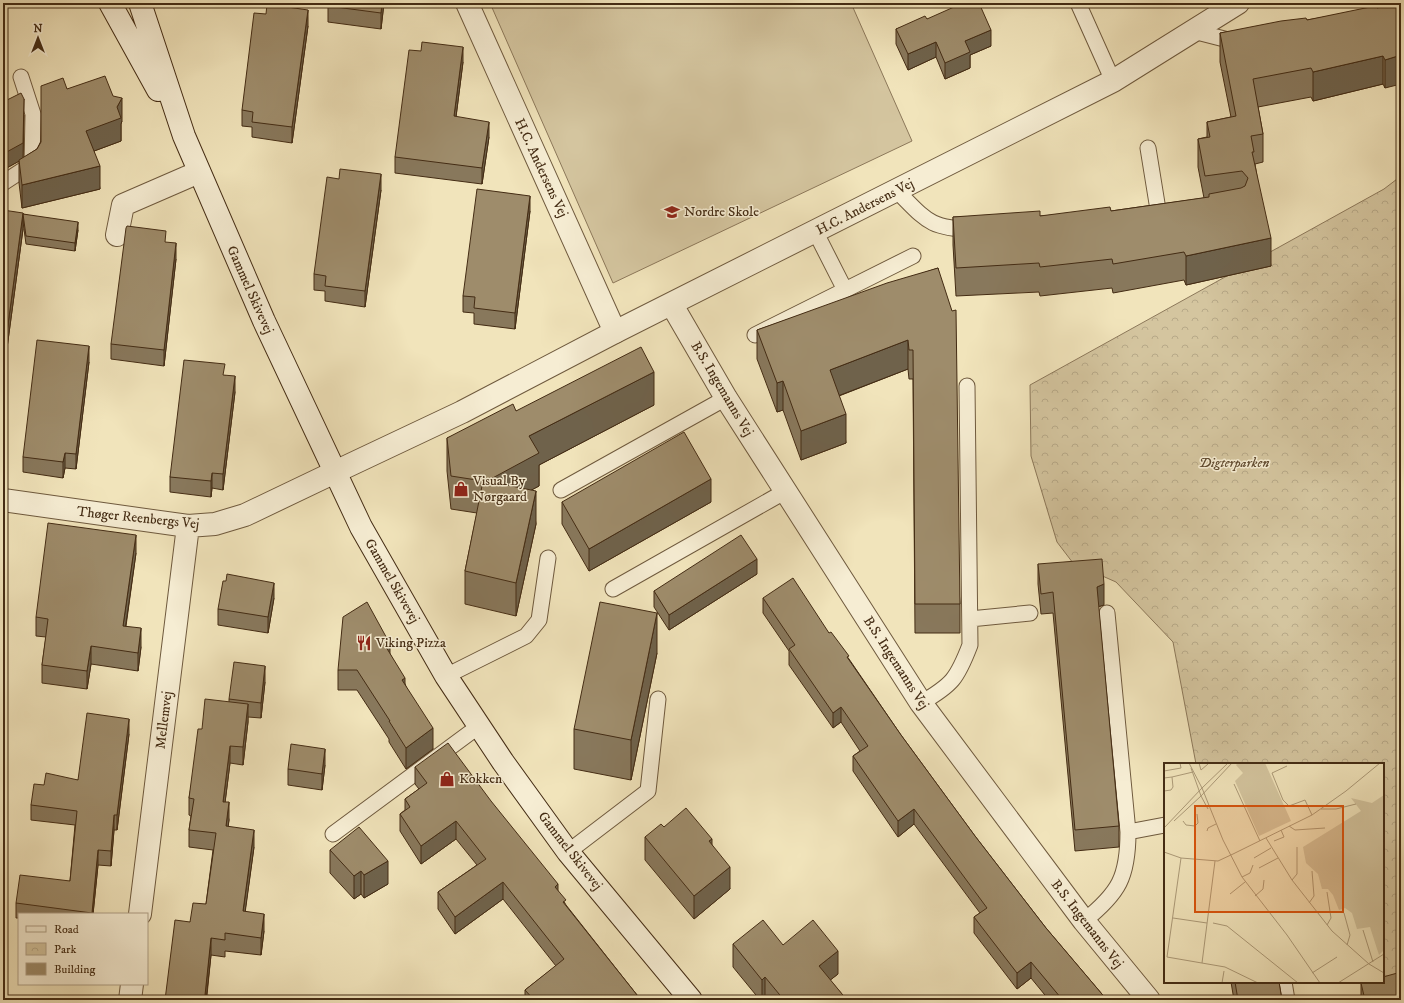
<svg xmlns="http://www.w3.org/2000/svg" width="1404" height="1003" font-family="'IM FELL DW Pica',serif">
<style>
.grass{fill:#d4c59f;stroke:#8c785a}
.park{fill:url(#park-crowns);stroke:#8c785a}
.lines{fill:none;stroke-linecap:round;stroke-linejoin:round}
.service-casing{stroke:#6f5a3e;stroke-width:17}
.minor-casing{stroke:#6f5a3e;stroke-width:24}
.tertiary-casing{stroke:#6f5a3e;stroke-width:24}
.secondary-casing{stroke:#442c14;stroke-width:24}
.service{stroke:#f6edd3;stroke-width:15}
.minor{stroke:#f6edd3;stroke-width:22}
.tertiary{stroke:#f6edd3;stroke-width:22}
.secondary{stroke:#f6edd3;stroke-width:22}
.wall{fill:#88785c;stroke:#442c14}
.shaded-wall{fill:#6f624b;stroke:#442c14}
.building{fill:#9e8c6b;stroke:#442c14}
.labels{text-anchor:middle;dominant-baseline:central;stroke-width:3;stroke-linejoin:round;paint-order:stroke}
.street-label{font-size:14px;fill:#442c14;stroke:#f6edd3}
.poi-label{font-size:14px;fill:#442c14;stroke:#f6edd3;text-anchor:start}
.park-label{font-size:14px;font-style:italic;fill:#614b30;stroke:#f6edd3}
.inset-road{fill:none;stroke:#ac9a78;stroke-width:1}
.view{fill:#d8540d;fill-opacity:0.15;stroke:#d8540d;stroke-width:2}
.inset-edge{fill:none;stroke:#442c14;stroke-width:2}
</style>
<defs>
<pattern id="park-crowns" width="20" height="18" patternUnits="userSpaceOnUse"><rect width="20" height="18" fill="#d4c59f"/><path d="M2 6a3 3 0 1 1 6 0M12 15a3 3 0 1 1 6 0" fill="none" stroke="#b7a988"/></pattern>
</defs>
<rect width="100%" height="100%" fill="#f1e4bb"/>
<filter id="stains"><feTurbulence type="fractalNoise" baseFrequency=".005" numOctaves="4"/><feColorMatrix values="0 0 0 0 .2 0 0 0 0 .09 0 0 0 0 .02 0 0 0 .5 -.17"/></filter>
<radialGradient id="worn" r=".72"><stop offset=".6" stop-color="#630" stop-opacity="0"/><stop offset="1" stop-color="#630" stop-opacity=".3"/></radialGradient>
<path class="grass" d="M490 3H851L912 141 613 283Z"/>
<path class="park" d="M1401 176V975L1383 979V764H1196L1173 642 1116 582 1073 563 1057 542 1031 456 1030 385 1384 189Z"/>
<g class="lines">
<g class="service-casing">
<path id="service" d="M1078 3 1113 81
M1193 31 1240 43
M1148 148 1160 222
M3 183 32 164 33 114 21 77
M897 191C927 221 929 228 974 230
M845 290 913 256
M755 335 845 290 816 233
M561 490 726 398
M613 589 786 491
M970 619 1030 613
M446 676 526 636 539 620 548 558
M921 703C952 685 957 679 970 645L967 386
M1128 832 1165 825
M333 834 479 726
M568 852 648 791 658 699
M1084 921C1119 893 1128 877 1128 832L1107 613
M1284 982 1287 1000"/>
</g>
<g class="minor-casing">
<path id="minor" d="M467 3 615 332
M117 235 123 205 199 172
M672 305 726 398 921 703 1084 921 1149 1000
M3 500 188 526 215 524 245 515 335 472
M140 914 188 526
M130 1000 132 984"/>
</g>
<g class="tertiary-casing">
<path id="tertiary" d="M335 472 462 412 615 332 1113 81 1238 3"/>
</g>
<g class="secondary-casing">
<path id="secondary" d="M110 3 158 90
M140 3 184 136 264 321 361 527 446 676 503 762 568 852 691 1000"/>
</g>
<use href="#service" class="service"/>
<use href="#minor" class="minor"/>
<use href="#tertiary" class="tertiary"/>
<use href="#secondary" class="secondary"/>
</g>
<path class="wall" d="M328 3H384L381 29 328 22Z
M1395 3 1385 88 1383 84 1313 101 1311 97 1258 107 1263 134V162L1255 164 1271 266 1186 285 1184 280 1113 293 1112 288 1040 296 1039 292 956 296 953 245V217L1040 216 1111 211 1204 198 1198 167V139L1207 137V122L1231 117 1220 62V33L1307 20 1377 8Z
M927 19 991 46 970 55V68L945 79 936 57 908 70 896 44V29Z
M308 26 292 143 252 137V127L242 126V110Z
M463 62 456 117 489 137 482 184 395 173V157Z
M67 89 122 121 121 124V141L94 151 100 189 22 208 19 183V161L3 170V102L24 115 23 158 37 149Z
M381 190 365 307 325 301V291L314 290V274Z
M3 210 23 229 7 348 3 347Z
M530 211 515 329 474 324V313L463 312V296Z
M23 214 78 230 75 251 26 244 23 222Z
M176 259 164 366 111 359V344Z
M938 268 960 604V633H915L913 379H909L908 369 839 396 846 443 801 460 783 410 777 412 757 359V330Z
M89 362 76 469 65 468 63 478 23 472V457Z
M225 375 235 392 223 490 212 488 211 497 170 492V477Z
M654 405 539 465V486L531 490 536 524 516 616 465 604V571L477 513 451 509 447 471V438L516 411Z
M562 502H711L589 571 562 524Z
M136 553 126 626 141 647 138 671 91 664 87 689 42 683V665L46 637 36 636V617Z
M1038 564 1104 605 1098 607 1119 826V847L1075 851 1053 613 1041 614 1038 584Z
M757 574 669 630 654 607V591Z
M274 598 268 633 218 625V609Z
M763 598 829 633 849 659 901 735 975 836 1046 928 1107 1000H1049L1031 978 1017 989 974 933V917L980 913 914 824 898 837 853 771V756L860 751 841 722 833 728 789 665V651L763 613Z
M657 653 631 780 574 769V729Z
M390 654 405 684 433 749 406 769 389 742V739L357 690H338V670Z
M265 682 261 718 248 717V722L243 765 230 763 225 802 229 820 228 826 254 847 245 911 264 931 261 955 225 951V957L211 955 207 995 165 1000 190 922 206 904 213 850 189 847V830L191 816 189 815V798L202 729 229 702V699Z
M129 734 117 830H114L111 866 98 865 93 914H19V918H16V903L70 881 75 825 31 820V805L44 785 78 780Z
M325 765 322 790 288 785V769Z
M415 767 558 891 566 905 641 1000H525V990L556 966 503 899 455 934 438 909V892L477 865 456 839 421 864 400 831V814L405 810V799L419 789 415 784Z
M664 827 712 845 730 889 694 919 645 860V837Z
M330 850 388 884 364 898 361 894 354 899 330 873Z
M733 944 783 945 838 974 830 980 847 1000H760L733 967Z
M1231 982H1279L1282 1000H1234Z
M1361 983 1401 1000H1361Z"/>
<path class="shaded-wall" d="M382 3H384L381 29V13Z
M308 10V26L292 143V127Z
M991 30V46L970 55V68L945 79V63L965 41Z
M936 42V57L908 70V54Z
M463 47V62L454 132V116Z
M1401 55V84L1385 88V60Z
M1383 56V84L1313 101V72Z
M122 98V121L121 124V141L86 154V131L117 107Z
M24 99 23 159 3 170V154Z
M489 122V137L482 184V168Z
M100 166V189L22 208V185Z
M381 174V190L365 307V291Z
M530 196V211L515 329V313Z
M23 213V229L7 348V332Z
M78 222V230L75 251V243Z
M1271 238V266L1186 285V256Z
M176 243V259L164 366V350Z
M908 340V369L830 399V370Z
M89 346V362L76 469V454Z
M654 372V405L539 465V486L487 514V481L529 436Z
M235 376V392L223 490V474Z
M783 381V410L777 412V383Z
M846 414V443L801 460V431Z
M65 453V468L63 478V462Z
M212 473V488L211 497V481Z
M711 479V502L589 571V549Z
M536 491V524L516 616V583Z
M136 535V553L123 644V626Z
M757 559V574L669 630V615Z
M274 583V598L268 633V617Z
M1104 584V605L1097 607V587Z
M657 613V653L631 780V740Z
M141 628V647L138 671V653Z
M390 644V664L386 647Z
M91 646V664L87 689V671Z
M265 666V682L261 718V703Z
M405 678V698L402 680Z
M248 704V722L243 765V747Z
M841 707V722L833 728V713Z
M129 719V734L117 830V815Z
M433 728V749L406 769V748Z
M230 746V763L223 819V802Z
M325 749V765L322 790V774Z
M229 802V820L226 843V826Z
M914 809V824L898 837V821Z
M114 815V830L111 866V851Z
M456 821V839L421 864V846Z
M254 830V847L243 928V911Z
M712 839V861L709 841Z
M98 850V865L93 914H92Z
M388 861V884L364 898V875Z
M730 867V889L694 919V896Z
M361 871V894L354 899V876Z
M503 882V899L455 934V917Z
M558 884V901L555 887Z
M264 914V931L261 955V938Z
M211 938V955L206 1000 205 995Z
M838 951V974L819 989V966Z
M1031 962V978L1017 989V973Z
M765 977V1000H762V980Z"/>
<path class="building" d="M328 3H382L381 13 328 6Z
M963 3H979L991 30 965 41 970 52 945 63 936 42 908 54 896 29 925 16 927 19Z
M1395 3H1401V55L1385 60 1383 56 1313 72 1311 68 1253 79 1263 134 1251 136 1254 152H1252L1271 238 1186 256 1184 252 1113 264 1112 259 1040 267 1039 263 956 268 953 217 1040 211V216L1110 207 1111 211 1209 197V194L1241 188 1245 186 1248 178 1242 171 1205 176 1198 139 1210 137 1207 122 1236 116 1220 33 1281 21 1306 18 1307 20 1375 6 1377 8Z
M267 4 308 10 292 127 252 122 253 112 242 110 254 13 266 14Z
M422 42 463 47 454 116 489 122 482 168 395 157 409 50 421 51Z
M105 76 113 96 122 98 117 107 121 118 86 131 100 166 22 185 19 160 37 149 41 142V86L63 78 67 89Z
M21 93 24 99 23 143 3 154V102Z
M340 169 381 174 365 291 325 286 326 276 314 274 327 177 339 179Z
M477 189 530 196 515 313 474 308 475 297 463 296Z
M3 210 23 213 7 332H3Z
M23 214 78 222 75 243 26 236Z
M127 226 166 231 165 242 176 243 164 350 111 344 126 228Z
M938 268 952 311 956 310 960 604H915L913 350H909L908 340 830 370 846 414 801 431 783 381 777 383 757 330 887 283Z
M37 340 89 346 76 454 65 453 63 462 23 457Z
M641 347 654 372 529 436 539 453 487 481 536 491 516 583 465 571 483 481 451 476 447 438 513 404 516 411Z
M184 360 225 364 223 375 235 376 223 474 212 473 211 481 170 477Z
M684 432 711 479 589 549 562 502Z
M48 523 136 535 123 626 141 628 138 653 91 646 87 671 42 665 48 619 36 617Z
M741 535 757 559 669 615 654 591Z
M1102 559 1104 584 1097 587 1119 826 1075 830 1053 592 1041 594 1038 564Z
M227 574 274 583 268 617 218 609 223 581H226Z
M793 578 829 633 831 632 849 656 847 657 901 735 975 836 1046 928 1107 1000H1059L1061 998 1031 962 1017 973 974 917 987 908 914 809 898 821 853 756 868 746 841 707 833 713 789 649 795 645 763 598Z
M367 602 390 644 386 647 405 678 402 680 433 728 406 748 389 721H390L357 670H338L343 617Z
M600 602 657 613 631 740 574 729Z
M234 662 265 666 261 703 229 699Z
M205 699 248 704 243 747 230 746 223 802H229L226 826 254 830 243 911 264 914 261 938 225 933V940L211 938 205 995 241 999 240 1000H165L175 920 190 922 193 903 206 904 216 833 189 830 194 799 189 798 198 729H202Z
M87 713 129 719 117 815H114L111 851 98 850 92 913 16 903 20 875 70 881 77 811 31 805 34 784 44 785 46 773 78 780Z
M448 743 491 801 558 884 555 887 566 900 563 902 641 1000H534L525 990 564 959 503 882 455 917 438 892 486 859 456 821 421 846 400 814 410 807 405 799 427 783 415 767Z
M291 744 325 749 322 774 288 769Z
M686 808 712 839 709 841 730 867 694 896 645 837 661 824 664 827Z
M359 827 388 861 364 875 361 871 354 876 330 850Z
M763 920 783 945 813 920 838 951 819 966 847 1000H784L765 977 762 980 733 944Z
M1401 972V1000H1365L1361 983 1364 982H1383V977Z
M1235 982H1279L1282 1000H1238Z"/>
<defs>
<g id="school-bare" transform="scale(1.2)"><path d="M0-5L7-2L0 1L-7-2ZM-4 1L0 2.5L4 1V4Q0 6-4 4Z" fill="#8f2418" stroke="#f6edd3" stroke-width="2.5" paint-order="stroke"/></g>
<g id="shop-bare" transform="scale(1.2)"><path d="M-5-2.5h2.3a2.7 3.5 0 0 1 5.4 0H5L5.5 6h-11ZM-1.5-2.5h3a1.5 2.3 0 0 0-3 0Z" fill="#8f2418" stroke="#f6edd3" stroke-width="2.5" paint-order="stroke"/></g>
<g id="restaurant-bare" transform="scale(1.2)"><path d="M-5-6h1v4h1v-4h1v4h1v-4h1v5L-1.5 .5V6h-2V.5L-5-1ZM5-6V6H3V1.5H1.5Q1.5-4 5-6Z" fill="#8f2418" stroke="#f6edd3" stroke-width="2.5" paint-order="stroke"/></g>
</defs>
<g fill-rule="evenodd">
<use href="#school-bare" x="672" y="212"/>
<use href="#shop-bare" x="461" y="489"/>
<use href="#restaurant-bare" x="364" y="643"/>
<use href="#shop-bare" x="447" y="779"/>
</g>
<g class="labels">
<g class="street-label">
<text transform="translate(541 168) rotate(65)">H.C. Andersens Vej</text>
<text transform="translate(865 207) rotate(-27)">H.C. Andersens Vej</text>
<text transform="translate(250 290) rotate(66)">Gammel Skivevej</text>
<text transform="translate(722 389) rotate(59)">B.S. Ingemanns Vej</text>
<text transform="translate(138 518) rotate(6)">Thøger Reenbergs Vej</text>
<text transform="translate(392 581) rotate(60)">Gammel Skivevej</text>
<text transform="translate(896 663) rotate(57)">B.S. Ingemanns Vej</text>
<text transform="translate(164 720) rotate(-83)">Mellemvej</text>
<text transform="translate(570 851) rotate(52)">Gammel Skivevej</text>
<text transform="translate(1087 924) rotate(52)">B.S. Ingemanns Vej</text>
</g>
<g class="poi-label">
<text x="684" y="212">Nordre Skole</text>
<text x="473" y="481">Visual By<tspan x="473" dy="16">Nørgaard</tspan></text>
<text x="376" y="643">Viking Pizza</text>
<text x="459" y="779">Kokken</text>
</g>
<g class="park-label">
<text x="1234" y="463">Digterparken</text>
</g>
</g>
<g transform="translate(1164 763)">
<rect width="220" height="220" fill="#f1e4bb"/>
<path d="M74 0H101L127 58 95 73 71 18 79 10 72 2Z" fill="#d4c59f"/>
<path d="M220 32V187L215 192 206 164 193 166 188 150 181 145 175 147 169 132 164 126H158L154 111 142 100 139 84 197 48 187 35 208 40Z" fill="#d4c59f"/>
<path class="inset-road" d="M25 0 38 25 64 0M35 0 37 7 44 1M123 3 108 10 119 37 125 43 141 37 148 52M27 5 37 33 68 0M0 8 17 5 16 0M8 14 29 9M0 15 8 14 9 24 7 27 0 28M70 21 96 78M157 46H172L192 41M10 58 37 33 44 46M19 58 22 62 31 63 34 60 33 51M125 63 131 67 161 65M0 65 38 25 59 77 78 114 123 172 156 220M43 68 44 65 52 61M102 75 128 117 168 168 205 201 220 210M110 78 120 74 117 67M0 89 17 95M17 95 54 98 69 91 148 52 182 28 216 0M17 95 3 194 61 204 94 220M90 95 107 85M95 105 114 95M78 114 86 110 89 102M128 117 133 111V84M163 129 167 155 163 162M66 131 81 119M91 133 99 126 100 117M145 140 150 133 148 108M180 150 186 172 183 182M9 155 43 160M49 160 63 163 134 220M199 167 209 199M38 200 51 98M148 210 173 194M58 220 60 208M174 220 220 191"/>
<path class="view" d="M31 43H179V149H31Z"/>
<rect width="220" height="220" class="inset-edge"/>
</g>
<rect width="1404" height="1003" fill="none" stroke="#f1e4bb" stroke-width="16"/>
<rect x="4" y="4" width="1396" height="995" fill="none" stroke="#442c14" stroke-width="2"/>
<rect x="8" y="8" width="1388" height="987" fill="none" stroke="#442c14"/>
<rect x="18" y="913" width="130" height="72" fill="#f6edd3" stroke="#afa087"/>
<rect x="26" y="926" width="20" height="6" fill="#f6edd3" stroke="#afa087"/>
<text x="54" y="933" font-size="12" fill="#442c14">Road</text>
<rect x="26" y="943" width="20" height="12" fill="url(#park-crowns)" stroke="#afa087"/>
<text x="54" y="953" font-size="12" fill="#442c14">Park</text>
<rect x="26" y="963" width="20" height="12" fill="#9e8c6b" stroke="#afa087"/>
<text x="54" y="973" font-size="12" fill="#442c14">Building</text>
<g transform="translate(38 38)" stroke="#f6edd3" stroke-width="3" paint-order="stroke">
<path d="M0-3L7 15L0 10L-7 15Z" fill="#442c14"/>
<text y="-6" font-size="11" font-weight="bold" text-anchor="middle" fill="#442c14">N</text>
</g>
<rect width="100%" height="100%" filter="url(#stains)"/>
<rect width="100%" height="100%" fill="url(#worn)"/>
</svg>
